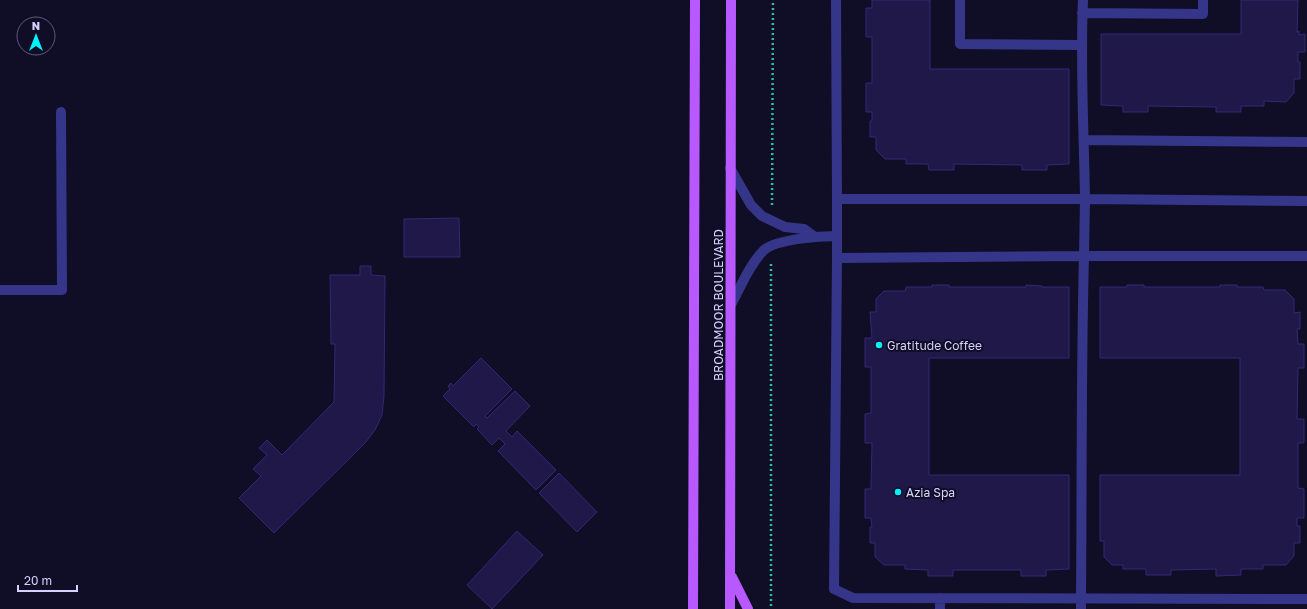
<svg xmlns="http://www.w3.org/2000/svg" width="1307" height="609" font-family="'Golos Text',sans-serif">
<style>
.building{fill:#1f1849;stroke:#332876}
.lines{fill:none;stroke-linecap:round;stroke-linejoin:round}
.path{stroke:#26bfad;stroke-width:2.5;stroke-dasharray:2 3;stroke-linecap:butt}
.minor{stroke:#353689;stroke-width:10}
.major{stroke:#b859ff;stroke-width:10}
.poi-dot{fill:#00f3fd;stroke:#100d26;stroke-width:1.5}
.labels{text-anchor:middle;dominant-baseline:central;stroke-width:4;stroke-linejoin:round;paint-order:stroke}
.street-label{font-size:12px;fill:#d5d2ff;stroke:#100d26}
.poi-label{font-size:12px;fill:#d5d2ff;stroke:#100d26;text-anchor:start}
</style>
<rect width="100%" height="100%" fill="#100d26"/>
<path class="building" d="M872 0H930V69H1069V164L1047 165V170H1022V165L954 164V170H929L928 164H906V159H885L876 150V137H870V121H872V112H866V83H872V37H866V8H872Z
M1241 0H1298L1297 32 1299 31V35L1305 34V52H1298V62H1300V79H1294V93L1286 102 1264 101V106H1241V112H1216V107L1148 106V112H1123V106L1101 105V34H1241Z
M459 218 460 257H404V219Z
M360 266H371V275L385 276 384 396 382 415 375 430 365 443 274 533 239 498 261 476 253 469 267 455 259 448 267 440 282 455 334 402 335 344H331L330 275H360Z
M932 285H949V287H1026V285L1042 286V287H1069V358H929V475H1069V569L1046 570V576H1021V570H953V576H928V570L905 569V565H884L875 557V543H870V527H872L871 518H865V489H871L872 443H865V414L871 413V367H865V338H872L870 312H876V299L884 291H905L906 287H932Z
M1127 285H1144V287H1220V285H1237V287H1263L1264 290H1285L1294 299V313L1300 312V329H1297L1298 344H1304V368H1298L1297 419H1304V443H1298V488L1304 489V518H1297V526H1300V543H1294V556L1286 565H1263V569H1241V575L1216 576V569L1171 570V575H1146V569H1123V565H1112L1104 557V541H1100V475H1240V358H1100V287H1127Z
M481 358 512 389 485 416 487 418 515 391 530 406 506 431 512 437 517 431 556 470 536 490 498 451 505 444 499 438 492 445 477 429 479 427 476 424 474 427 443 396 450 389 448 386 451 383 453 386Z
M559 473 597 512 577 532 539 493Z
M517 531 543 555 492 609 467 585Z"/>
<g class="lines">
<path class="path" d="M772 205 773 0
M771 606V264"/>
<path class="minor" d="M836 0 837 199
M960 0V44L1081 45
M1083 0C1080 66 1084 133 1085 199L1307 201
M1082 13 1203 14V0
M1084 140 1307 142
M730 168 751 205 762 216 785 227 804 229 815 237
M837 258V199H1085L1084 256H1307
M0 290H62L61 112
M732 303C741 286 750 264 764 250 777 239 820 236 837 236
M940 598V609
M1081 609V599C1082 484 1081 370 1084 256L837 258 834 589 853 598 1307 599"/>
<path class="major" d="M732 577 748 609
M693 609 695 0
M730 609 731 0"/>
</g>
<g class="poi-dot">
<circle cx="879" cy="345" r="4"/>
<circle cx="898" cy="492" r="4"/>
</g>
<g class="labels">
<g class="street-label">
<text transform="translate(718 305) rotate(-90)">BROADMOOR BOULEVARD</text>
</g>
<g class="poi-label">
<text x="887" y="345">Gratitude Coffee</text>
<text x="906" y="492">Azia Spa</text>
</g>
</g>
<g transform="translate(36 36)"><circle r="19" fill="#100d26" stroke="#5f5c7d"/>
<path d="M0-3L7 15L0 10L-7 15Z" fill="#00f3fd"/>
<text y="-6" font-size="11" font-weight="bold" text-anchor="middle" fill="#d5d2ff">N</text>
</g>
<path d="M18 585v6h59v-6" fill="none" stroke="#d5d2ff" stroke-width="2"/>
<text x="24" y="585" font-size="12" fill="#d5d2ff" stroke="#100d26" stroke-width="3" paint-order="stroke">20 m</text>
</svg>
